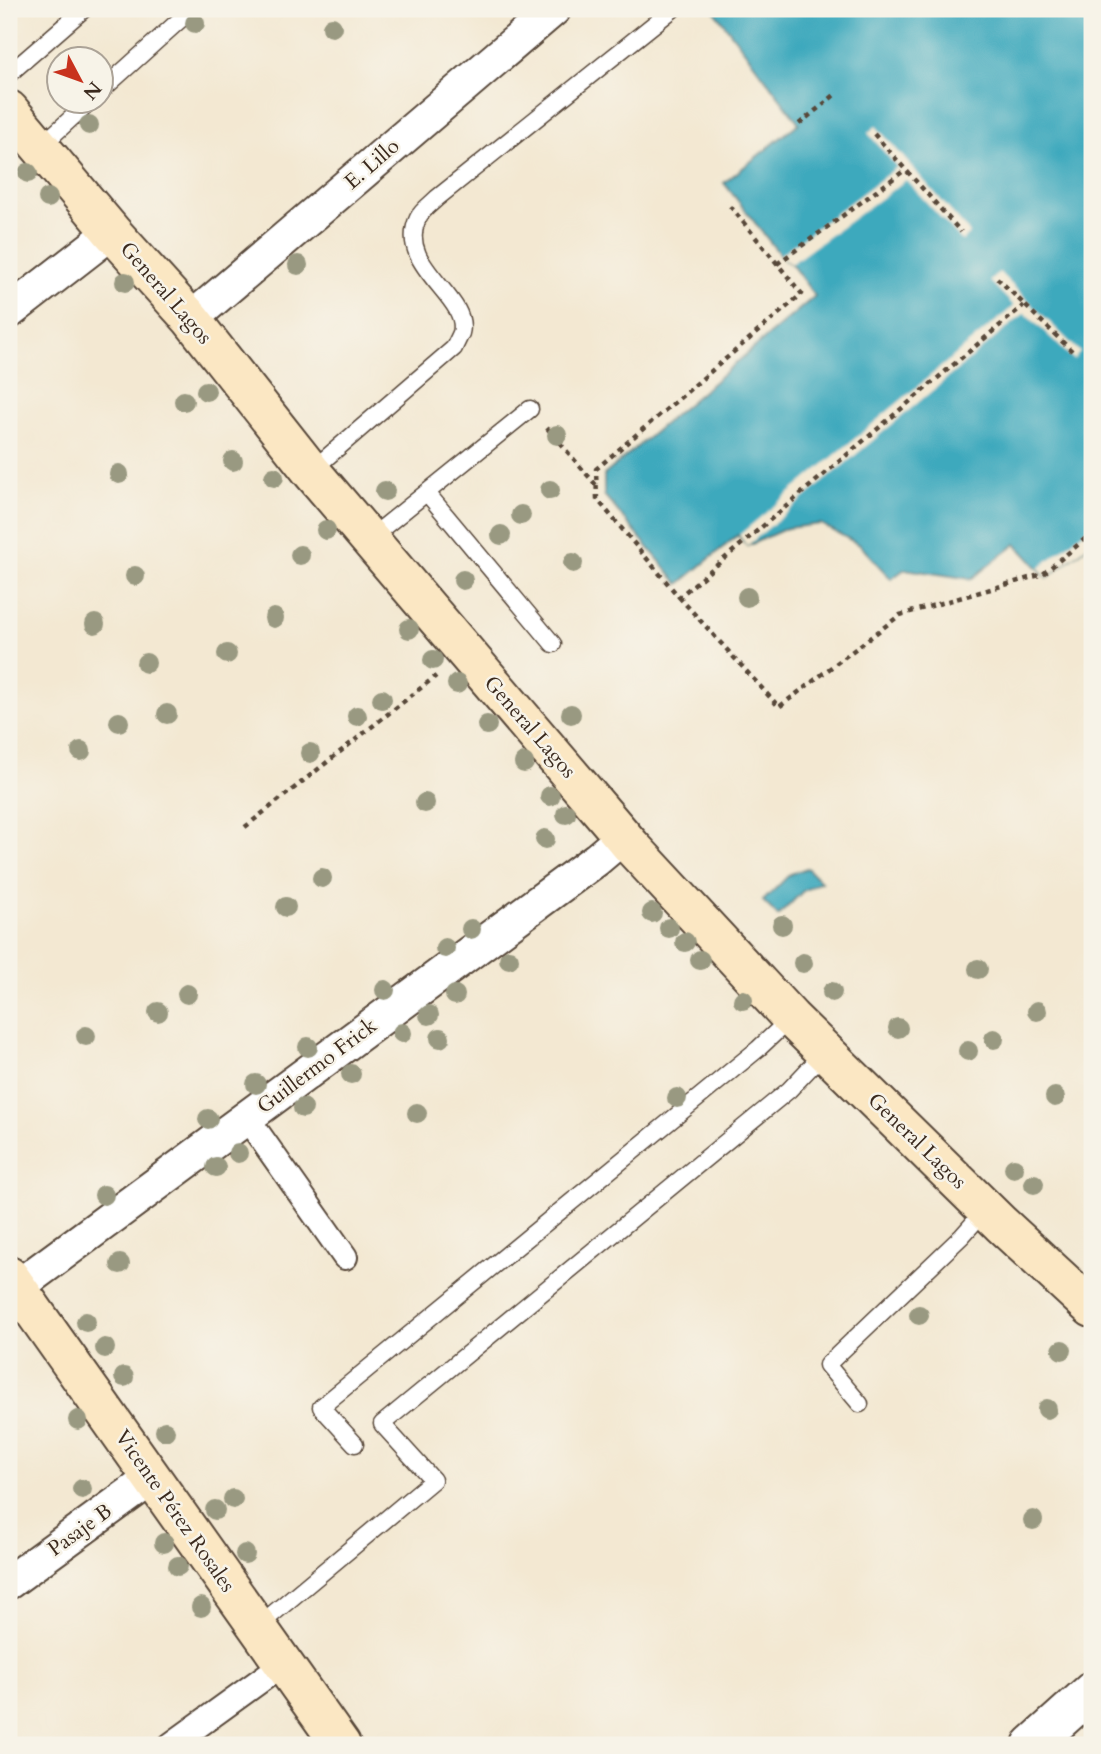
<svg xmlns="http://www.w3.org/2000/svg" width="1101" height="1754" font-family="Cardo,serif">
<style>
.water{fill:#3ea9bd;stroke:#3c6a6e;stroke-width:2}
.pier{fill:#f3e8d2}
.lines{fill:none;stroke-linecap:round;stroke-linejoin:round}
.service-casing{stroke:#574639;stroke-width:19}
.pedestrian-casing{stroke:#574639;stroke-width:28}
.minor-casing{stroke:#574639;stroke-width:37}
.tertiary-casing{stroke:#574639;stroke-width:42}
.secondary-casing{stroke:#574639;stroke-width:42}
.path{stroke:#574639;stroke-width:4.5;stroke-dasharray:5 5;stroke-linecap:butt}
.service{stroke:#fff;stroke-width:16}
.pedestrian{stroke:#fff;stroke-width:24}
.minor{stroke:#fff;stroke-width:33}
.tertiary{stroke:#fff;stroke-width:38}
.secondary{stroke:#fbe7c3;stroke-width:38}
.tree{fill:#999981}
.labels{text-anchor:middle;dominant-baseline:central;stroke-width:5;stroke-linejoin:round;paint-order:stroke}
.street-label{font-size:21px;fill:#3b2a1e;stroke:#f7f3e8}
</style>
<rect width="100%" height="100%" fill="#f7f3e8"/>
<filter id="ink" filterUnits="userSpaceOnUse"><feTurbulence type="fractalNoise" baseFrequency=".0143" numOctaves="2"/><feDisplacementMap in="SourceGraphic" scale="14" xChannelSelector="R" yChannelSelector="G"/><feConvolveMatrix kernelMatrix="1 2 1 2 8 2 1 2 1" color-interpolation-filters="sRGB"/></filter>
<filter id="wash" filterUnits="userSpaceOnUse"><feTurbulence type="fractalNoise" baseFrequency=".00686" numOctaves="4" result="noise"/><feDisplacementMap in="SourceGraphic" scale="28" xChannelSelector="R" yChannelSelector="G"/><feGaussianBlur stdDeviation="1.57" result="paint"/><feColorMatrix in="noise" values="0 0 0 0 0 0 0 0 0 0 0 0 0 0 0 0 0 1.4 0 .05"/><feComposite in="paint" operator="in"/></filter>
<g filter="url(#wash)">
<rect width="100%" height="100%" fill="#f3e8d2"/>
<path class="water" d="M713 9H1092V545L1090 544 1047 578 1016 544 971 579 905 569 891 579 860 545 821 524 787 528 747 546 738 535 679 584 604 495V475L815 296 791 264 784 260 724 183 799 123Z
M807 868 821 882 803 891 778 916 763 901 790 874Z"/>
<path class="pier" d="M876 126 970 233 962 241 906 180 791 264 784 260 781 254 897 167 868 133Z
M999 272 1080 352 1074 360 1025 313 747 546 739 535 1014 306 990 281Z
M1092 525V542L1047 578 1039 568Z"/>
</g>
<g filter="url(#ink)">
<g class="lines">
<g class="service-casing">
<path id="service" d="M9 74 84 9
M102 90 192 9
M40 147 89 102
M311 471 454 348C456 343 459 338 461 333 471 297 395 266 418 218 422 210 431 204 437 198L673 9
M427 493 553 644
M369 539 530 409
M860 1404 827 1365 962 1236 986 1209
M355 1444 321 1407 758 1049 791 1018
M257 1627 433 1480 382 1424 789 1090 825 1052"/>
</g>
<g class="pedestrian-casing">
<path id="pedestrian" d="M247 1118 345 1257
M171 1745 283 1664"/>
</g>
<g class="minor-casing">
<path id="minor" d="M9 312 112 232
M191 319 554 9
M9 1293 597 859 623 837
M9 1582 152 1478"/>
</g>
<g class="tertiary-casing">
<path id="tertiary" d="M1032 1745 1092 1691"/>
</g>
<g class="secondary-casing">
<path id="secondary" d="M9 110 112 232 191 319 311 471 631 846 791 1018 1001 1224 1092 1308
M9 1276 341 1745"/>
</g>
<path class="path" d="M799 124 837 93
M874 134 961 232
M730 206 802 294 596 469 597 499 679 597 1024 305
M777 264 905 170
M997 278 1072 351
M547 428 596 485
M679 597 779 707 900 615 1043 574 1092 533
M245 827 436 676"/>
<use href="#service" class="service"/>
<use href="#pedestrian" class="pedestrian"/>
<use href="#minor" class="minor"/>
<use href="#tertiary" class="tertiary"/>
<use href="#secondary" class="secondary"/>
</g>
<g class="tree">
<circle cx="195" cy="23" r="10"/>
<circle cx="332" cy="27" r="10"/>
<circle cx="89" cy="125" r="10"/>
<circle cx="28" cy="173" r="10"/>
<circle cx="48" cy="198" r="10"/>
<circle cx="298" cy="265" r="10"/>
<circle cx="125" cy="282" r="10"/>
<circle cx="206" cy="391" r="10"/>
<circle cx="184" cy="401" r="10"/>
<circle cx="557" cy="435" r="10"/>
<circle cx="233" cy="461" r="10"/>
<circle cx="119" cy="474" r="10"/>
<circle cx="274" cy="477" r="10"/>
<circle cx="550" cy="490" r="10"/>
<circle cx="385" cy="491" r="10"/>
<circle cx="521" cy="515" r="10"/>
<circle cx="326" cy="530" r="10"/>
<circle cx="501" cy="535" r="10"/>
<circle cx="300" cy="555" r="10"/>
<circle cx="573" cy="563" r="10"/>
<circle cx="135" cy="576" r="10"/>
<circle cx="463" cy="580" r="10"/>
<circle cx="747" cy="597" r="10"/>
<circle cx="274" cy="618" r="10"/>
<circle cx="95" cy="624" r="10"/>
<circle cx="409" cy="629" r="10"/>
<circle cx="227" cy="654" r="10"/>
<circle cx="433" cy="660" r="10"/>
<circle cx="146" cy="663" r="10"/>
<circle cx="457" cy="684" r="10"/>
<circle cx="382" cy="699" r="10"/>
<circle cx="167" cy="714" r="10"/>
<circle cx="571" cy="714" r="10"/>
<circle cx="357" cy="716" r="10"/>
<circle cx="119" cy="722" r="10"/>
<circle cx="487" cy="725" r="10"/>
<circle cx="81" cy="751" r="10"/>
<circle cx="310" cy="753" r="10"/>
<circle cx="524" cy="763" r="10"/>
<circle cx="550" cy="796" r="10"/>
<circle cx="425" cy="803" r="10"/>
<circle cx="566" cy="814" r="10"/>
<circle cx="545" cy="839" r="10"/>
<circle cx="322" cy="878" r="10"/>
<circle cx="286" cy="907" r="10"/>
<circle cx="652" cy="913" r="10"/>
<circle cx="782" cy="925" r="10"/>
<circle cx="669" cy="928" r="10"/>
<circle cx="471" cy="929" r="10"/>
<circle cx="685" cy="942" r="10"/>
<circle cx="445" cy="948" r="10"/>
<circle cx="509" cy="959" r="10"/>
<circle cx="700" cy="960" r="10"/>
<circle cx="803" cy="963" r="10"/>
<circle cx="978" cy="969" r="10"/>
<circle cx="385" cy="990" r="10"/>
<circle cx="832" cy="992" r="10"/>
<circle cx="187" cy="994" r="10"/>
<circle cx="455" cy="995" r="10"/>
<circle cx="743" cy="1000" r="10"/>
<circle cx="1037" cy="1011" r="10"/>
<circle cx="158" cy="1012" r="10"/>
<circle cx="429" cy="1015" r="10"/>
<circle cx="898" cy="1028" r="10"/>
<circle cx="402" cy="1033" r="10"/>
<circle cx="86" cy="1036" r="10"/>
<circle cx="440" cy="1038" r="10"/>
<circle cx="994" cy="1039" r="10"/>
<circle cx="308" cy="1047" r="10"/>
<circle cx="968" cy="1051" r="10"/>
<circle cx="351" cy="1074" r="10"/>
<circle cx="256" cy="1084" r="10"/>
<circle cx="1055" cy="1097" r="10"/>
<circle cx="677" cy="1098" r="10"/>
<circle cx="303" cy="1108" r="10"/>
<circle cx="417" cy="1113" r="10"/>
<circle cx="208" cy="1119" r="10"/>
<circle cx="238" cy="1153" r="10"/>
<circle cx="216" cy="1167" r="10"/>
<circle cx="1014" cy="1168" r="10"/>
<circle cx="1034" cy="1184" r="10"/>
<circle cx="104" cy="1195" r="10"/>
<circle cx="120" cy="1264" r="10"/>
<circle cx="919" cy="1315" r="10"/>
<circle cx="86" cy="1322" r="10"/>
<circle cx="105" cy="1348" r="10"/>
<circle cx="1062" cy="1350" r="10"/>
<circle cx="124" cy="1377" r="10"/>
<circle cx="1047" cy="1409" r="10"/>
<circle cx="78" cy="1420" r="10"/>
<circle cx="165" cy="1431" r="10"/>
<circle cx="82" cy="1489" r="10"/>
<circle cx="233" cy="1499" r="10"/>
<circle cx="215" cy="1510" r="10"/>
<circle cx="1033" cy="1520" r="10"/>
<circle cx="164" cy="1543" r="10"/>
<circle cx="245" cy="1554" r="10"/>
<circle cx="178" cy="1566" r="10"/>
<circle cx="201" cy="1607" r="10"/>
</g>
</g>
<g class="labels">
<g class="street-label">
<text transform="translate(372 164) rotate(-41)">E. Lillo</text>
<text transform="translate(166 293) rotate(49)">General Lagos</text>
<text transform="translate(530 727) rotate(49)">General Lagos</text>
<text transform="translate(317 1066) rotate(-37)">Guillermo Frick</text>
<text transform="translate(917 1141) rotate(44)">General Lagos</text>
<text transform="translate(175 1511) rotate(55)">Vicente Pérez Rosales</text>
<text transform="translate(80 1530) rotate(-36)">Pasaje B</text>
</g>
</g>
<rect width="1101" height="1754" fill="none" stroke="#f7f3e8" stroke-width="35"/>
<g transform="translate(80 80) rotate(131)"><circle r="33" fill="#f7f3e8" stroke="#aca397" stroke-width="2"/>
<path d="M0-5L12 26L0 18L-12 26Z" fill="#c8321e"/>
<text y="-10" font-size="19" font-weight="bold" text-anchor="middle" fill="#3b2a1e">N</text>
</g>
</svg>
